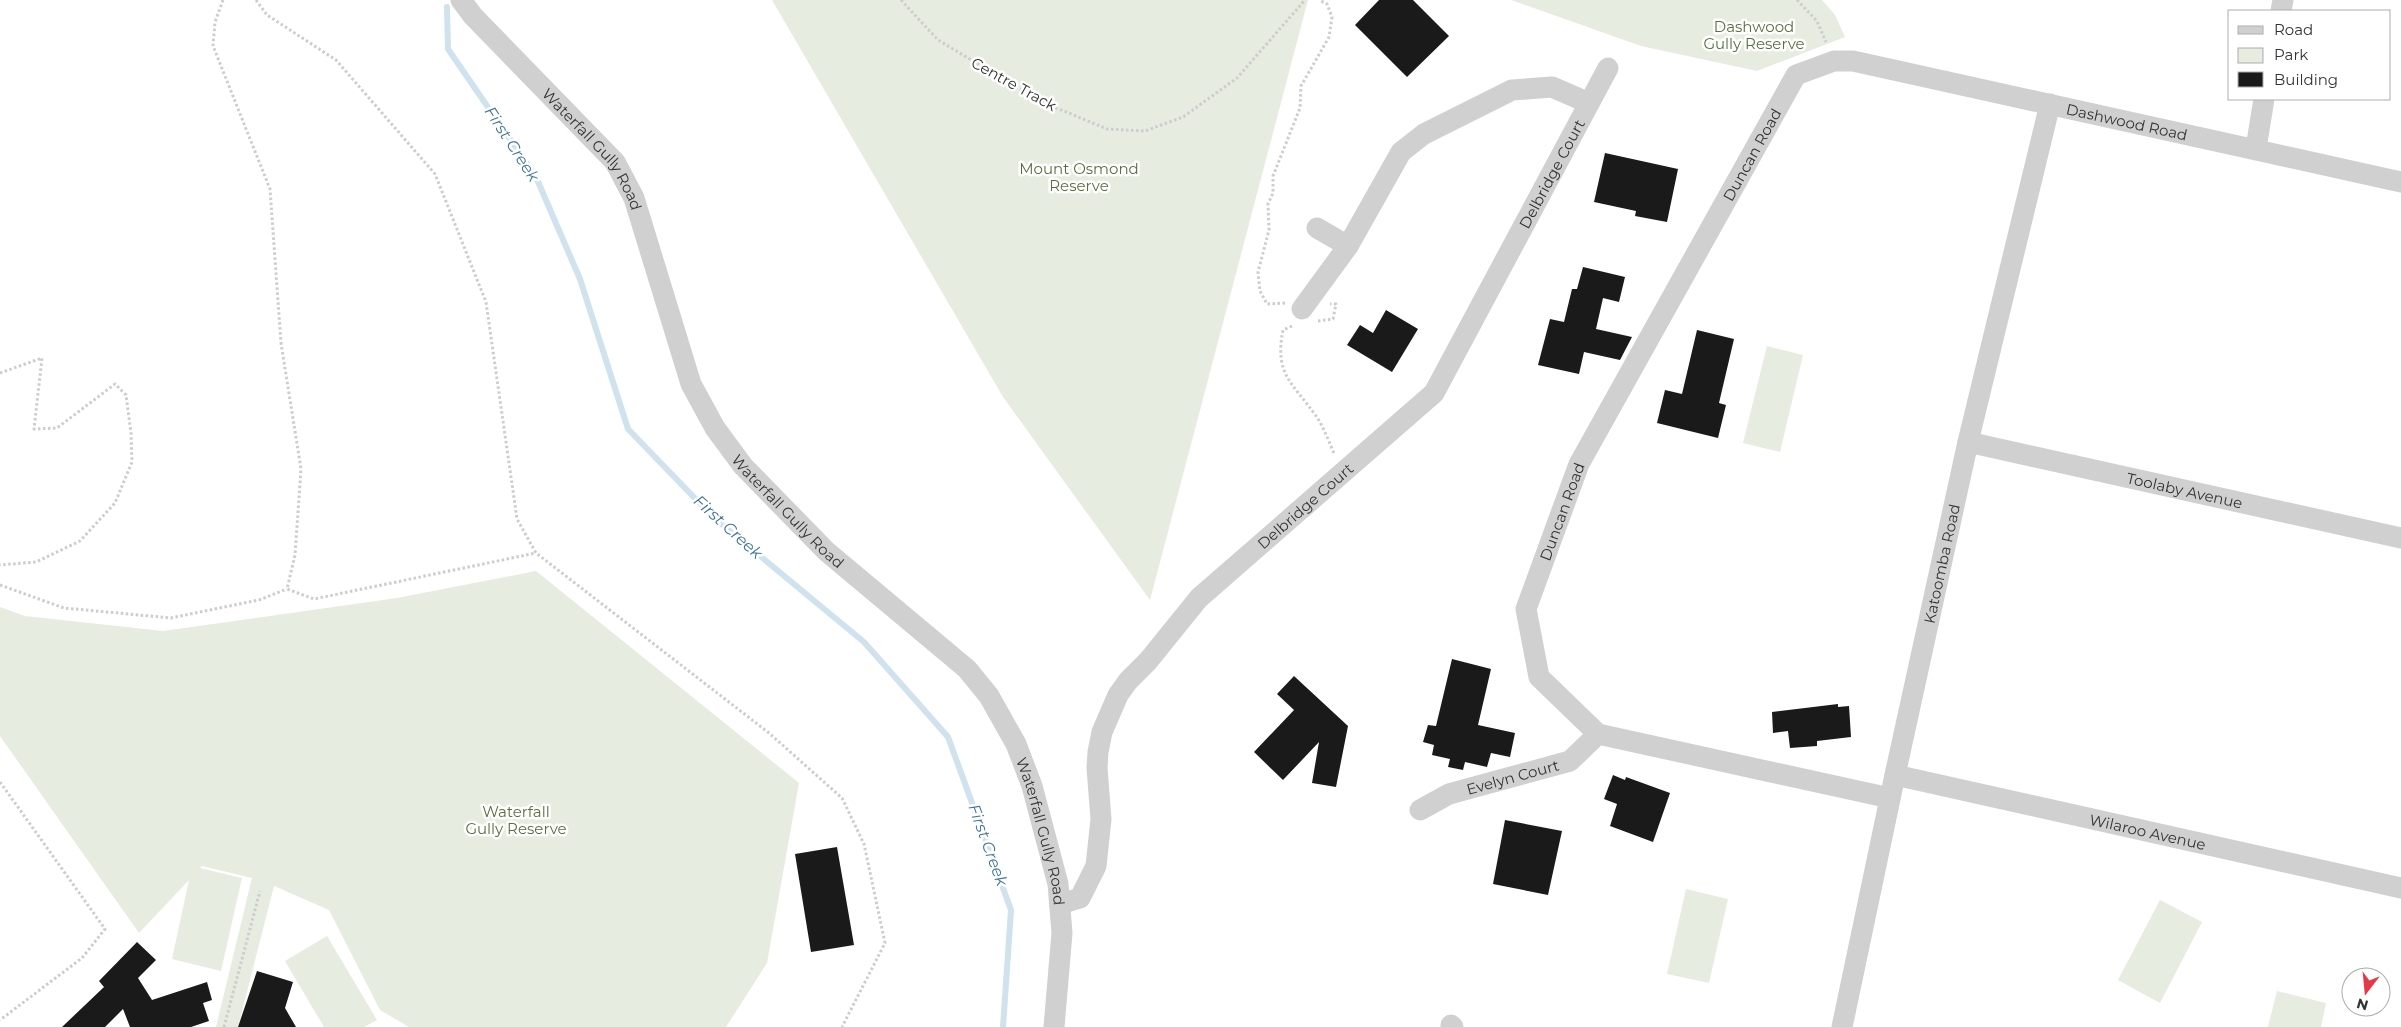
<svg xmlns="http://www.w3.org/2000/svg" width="2401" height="1027" font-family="Montserrat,sans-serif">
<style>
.green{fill:#e6ecdf}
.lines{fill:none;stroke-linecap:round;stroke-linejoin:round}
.stream{stroke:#cfe2ee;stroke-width:6}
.building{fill:#1a1a1a}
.path{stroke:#cdcdcd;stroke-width:3;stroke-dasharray:2.5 2.5;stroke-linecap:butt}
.minor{stroke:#d0d0d0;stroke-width:21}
.labels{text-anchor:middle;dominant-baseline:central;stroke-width:5;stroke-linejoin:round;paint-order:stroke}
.park-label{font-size:15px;fill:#56703f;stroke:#fff}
.street-label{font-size:15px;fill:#333;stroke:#fff}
.water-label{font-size:16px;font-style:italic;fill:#3f7597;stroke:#fff}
</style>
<rect width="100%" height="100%" fill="#fff"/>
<path class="green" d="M772 0H1308L1150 600 1003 397Z
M1511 0H1822L1835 15 1845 37 1757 71 1641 46Z
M1767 346 1803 355 1780 452 1743 443Z
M536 571 799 783 767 963 726 1027H409L380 1010 329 910 274 886 238 1027H216L252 878 202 866 200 868 242 878 221 971 172 959 189 880 139 933 0 736V607L25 616 163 631 397 598Z
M1686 889 1728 899 1709 983 1667 974Z
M2160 900 2202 922 2160 1003 2118 980Z
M327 936 377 1020 364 1027H324L285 961Z
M2277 991 2326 1003 2321 1027H2268Z"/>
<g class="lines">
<path class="stream" d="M447 7 448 49 536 177 580 279 628 429 713 517 864 642 948 737 1011 910 1003 1027"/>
</g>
<path class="building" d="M1379 0H1413L1449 36 1407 77 1355 25Z
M1605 153 1678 169 1667 222 1635 216 1636 211 1594 202Z
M1583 267 1625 277 1619 302 1603 298 1596 329 1632 337 1620 360 1584 352 1579 374 1538 365 1550 319 1564 322 1572 289H1577Z
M1386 310 1418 329 1392 372 1347 345 1360 325 1373 333Z
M1697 330 1734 339 1719 403 1726 405 1718 438 1657 423 1665 390 1682 394Z
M1452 659 1491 669 1478 725 1515 733 1510 757 1491 753 1487 767 1465 762 1463 770 1448 767 1450 759 1432 755 1434 745 1423 742 1428 725 1436 726Z
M1294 676 1348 726 1336 787 1312 783 1319 742 1283 780 1254 752 1294 710 1277 694Z
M1838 704V707L1849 706 1851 737 1817 741V746L1790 748 1788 731 1773 733 1772 712Z
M1613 775 1625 780 1626 777 1670 793 1653 842 1610 826 1617 804 1604 799Z
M1505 820 1562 831 1548 895 1493 884Z
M837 847 854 945 811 952 795 854Z
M137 942 156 960 138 978 152 1000 207 982 212 1000 203 1003 209 1021 191 1027H130L123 1009 105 1027H62L104 987 99 981Z
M257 971 293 982 285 1008 296 1027H238Z"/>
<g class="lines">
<path class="path" d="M223 0 215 22 213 46 270 189 281 343 301 469 295 555 287 589 314 599 536 553
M256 0 267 15 336 60 435 174 486 302 517 519 536 553 769 733 842 798 864 844 885 943 842 1027
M901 0 938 40 1040 101 1107 129 1145 131 1183 117 1237 78 1305 0
M1797 0 1817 21 1826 42
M1285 303 1267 304 1260 291 1258 272 1269 230 1268 204 1273 193V176L1300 108 1301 86 1329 37 1332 17 1327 4 1319 0
M1318 321 1333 319 1336 304H1330
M1292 326 1283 330C1274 375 1293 383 1316 416 1324 427 1329 443 1335 455
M0 373 42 358 34 429 57 428 115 384 126 395 131 433 132 462 115 503 80 541 36 562 0 565
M0 585 64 608 171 618 259 600 287 589
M0 782 105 929 82 958 0 1020
M224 1027 260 891"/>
<g class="minor">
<path id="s1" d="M461 0 473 16 615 162 634 198 691 384 715 428 743 466 826 551 967 669 989 696 1016 744 1032 786 1058 884 1062 933 1054 1027"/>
<path d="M2281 11 2283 0"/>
<path d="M2256 148 2264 99"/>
<path d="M1317 228 1348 246"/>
<path d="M1302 309 1348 246 1401 152 1424 134 1512 90 1552 87 1589 103"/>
<path id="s2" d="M1968 442 2401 538"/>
<path id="s3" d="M1895 775 2401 888"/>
<path id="s4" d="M1890 798 1598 734 1539 677 1526 609 1579 464 1796 75 1834 61H1853L2401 182"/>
<path id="s5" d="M1420 810 1449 794 1570 761 1598 734"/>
<path id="s6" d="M1060 904 1080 898 1096 866 1101 819 1097 768 1098 752 1102 732 1118 695 1128 681 1148 661 1199 598 1434 393 1608 68"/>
<path d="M1451 1025 1453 1027"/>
<path id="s7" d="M1842 1027 1895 775 1968 442 2050 104"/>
</g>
</g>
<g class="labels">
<g class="park-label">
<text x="1754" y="26">Dashwood<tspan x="1754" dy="17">Gully Reserve</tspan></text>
<text x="1079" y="168">Mount Osmond<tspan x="1079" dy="17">Reserve</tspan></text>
<text x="516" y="811">Waterfall<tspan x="516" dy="17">Gully Reserve</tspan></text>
</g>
<g class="street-label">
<text transform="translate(1014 84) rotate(29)">Centre Track</text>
<text stroke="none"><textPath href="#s4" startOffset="1390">Dashwood Road</textPath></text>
<text stroke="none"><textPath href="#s1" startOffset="200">Waterfall Gully Road</textPath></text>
<text stroke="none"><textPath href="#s4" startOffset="959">Duncan Road</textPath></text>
<text stroke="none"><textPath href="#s6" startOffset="919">Delbridge Court</textPath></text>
<text stroke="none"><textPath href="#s2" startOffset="222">Toolaby Avenue</textPath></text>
<text stroke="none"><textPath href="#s6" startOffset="499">Delbridge Court</textPath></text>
<text stroke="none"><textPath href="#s1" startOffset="620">Waterfall Gully Road</textPath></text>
<text stroke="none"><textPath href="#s4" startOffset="554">Duncan Road</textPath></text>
<text stroke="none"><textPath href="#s7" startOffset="474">Katoomba Road</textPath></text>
<text stroke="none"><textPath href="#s5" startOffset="99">Evelyn Court</textPath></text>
<text stroke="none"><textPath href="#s1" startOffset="1040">Waterfall Gully Road</textPath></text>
<text stroke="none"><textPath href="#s3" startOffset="259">Wilaroo Avenue</textPath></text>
</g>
<g class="water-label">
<text transform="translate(512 144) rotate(57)">First Creek</text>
<text transform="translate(728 527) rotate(42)">First Creek</text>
<text transform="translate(988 845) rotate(70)">First Creek</text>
</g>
</g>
<rect x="2228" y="10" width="162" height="90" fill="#ffffff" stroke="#adadad"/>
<rect x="2238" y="26" width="25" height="8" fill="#d0d0d0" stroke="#adadad"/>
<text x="2274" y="35" font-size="15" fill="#333333">Road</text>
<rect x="2238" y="48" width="25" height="15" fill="#e6ecdf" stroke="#adadad"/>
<text x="2274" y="60" font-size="15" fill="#333333">Park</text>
<rect x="2238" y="72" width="25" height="15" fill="#1a1a1a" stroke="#adadad"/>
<text x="2274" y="85" font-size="15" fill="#333333">Building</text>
<g transform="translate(2366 992) rotate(196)"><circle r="24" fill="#ffffff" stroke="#adadad"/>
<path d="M0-4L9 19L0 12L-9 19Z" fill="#e63946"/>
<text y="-8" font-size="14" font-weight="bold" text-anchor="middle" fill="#333333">N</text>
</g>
</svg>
